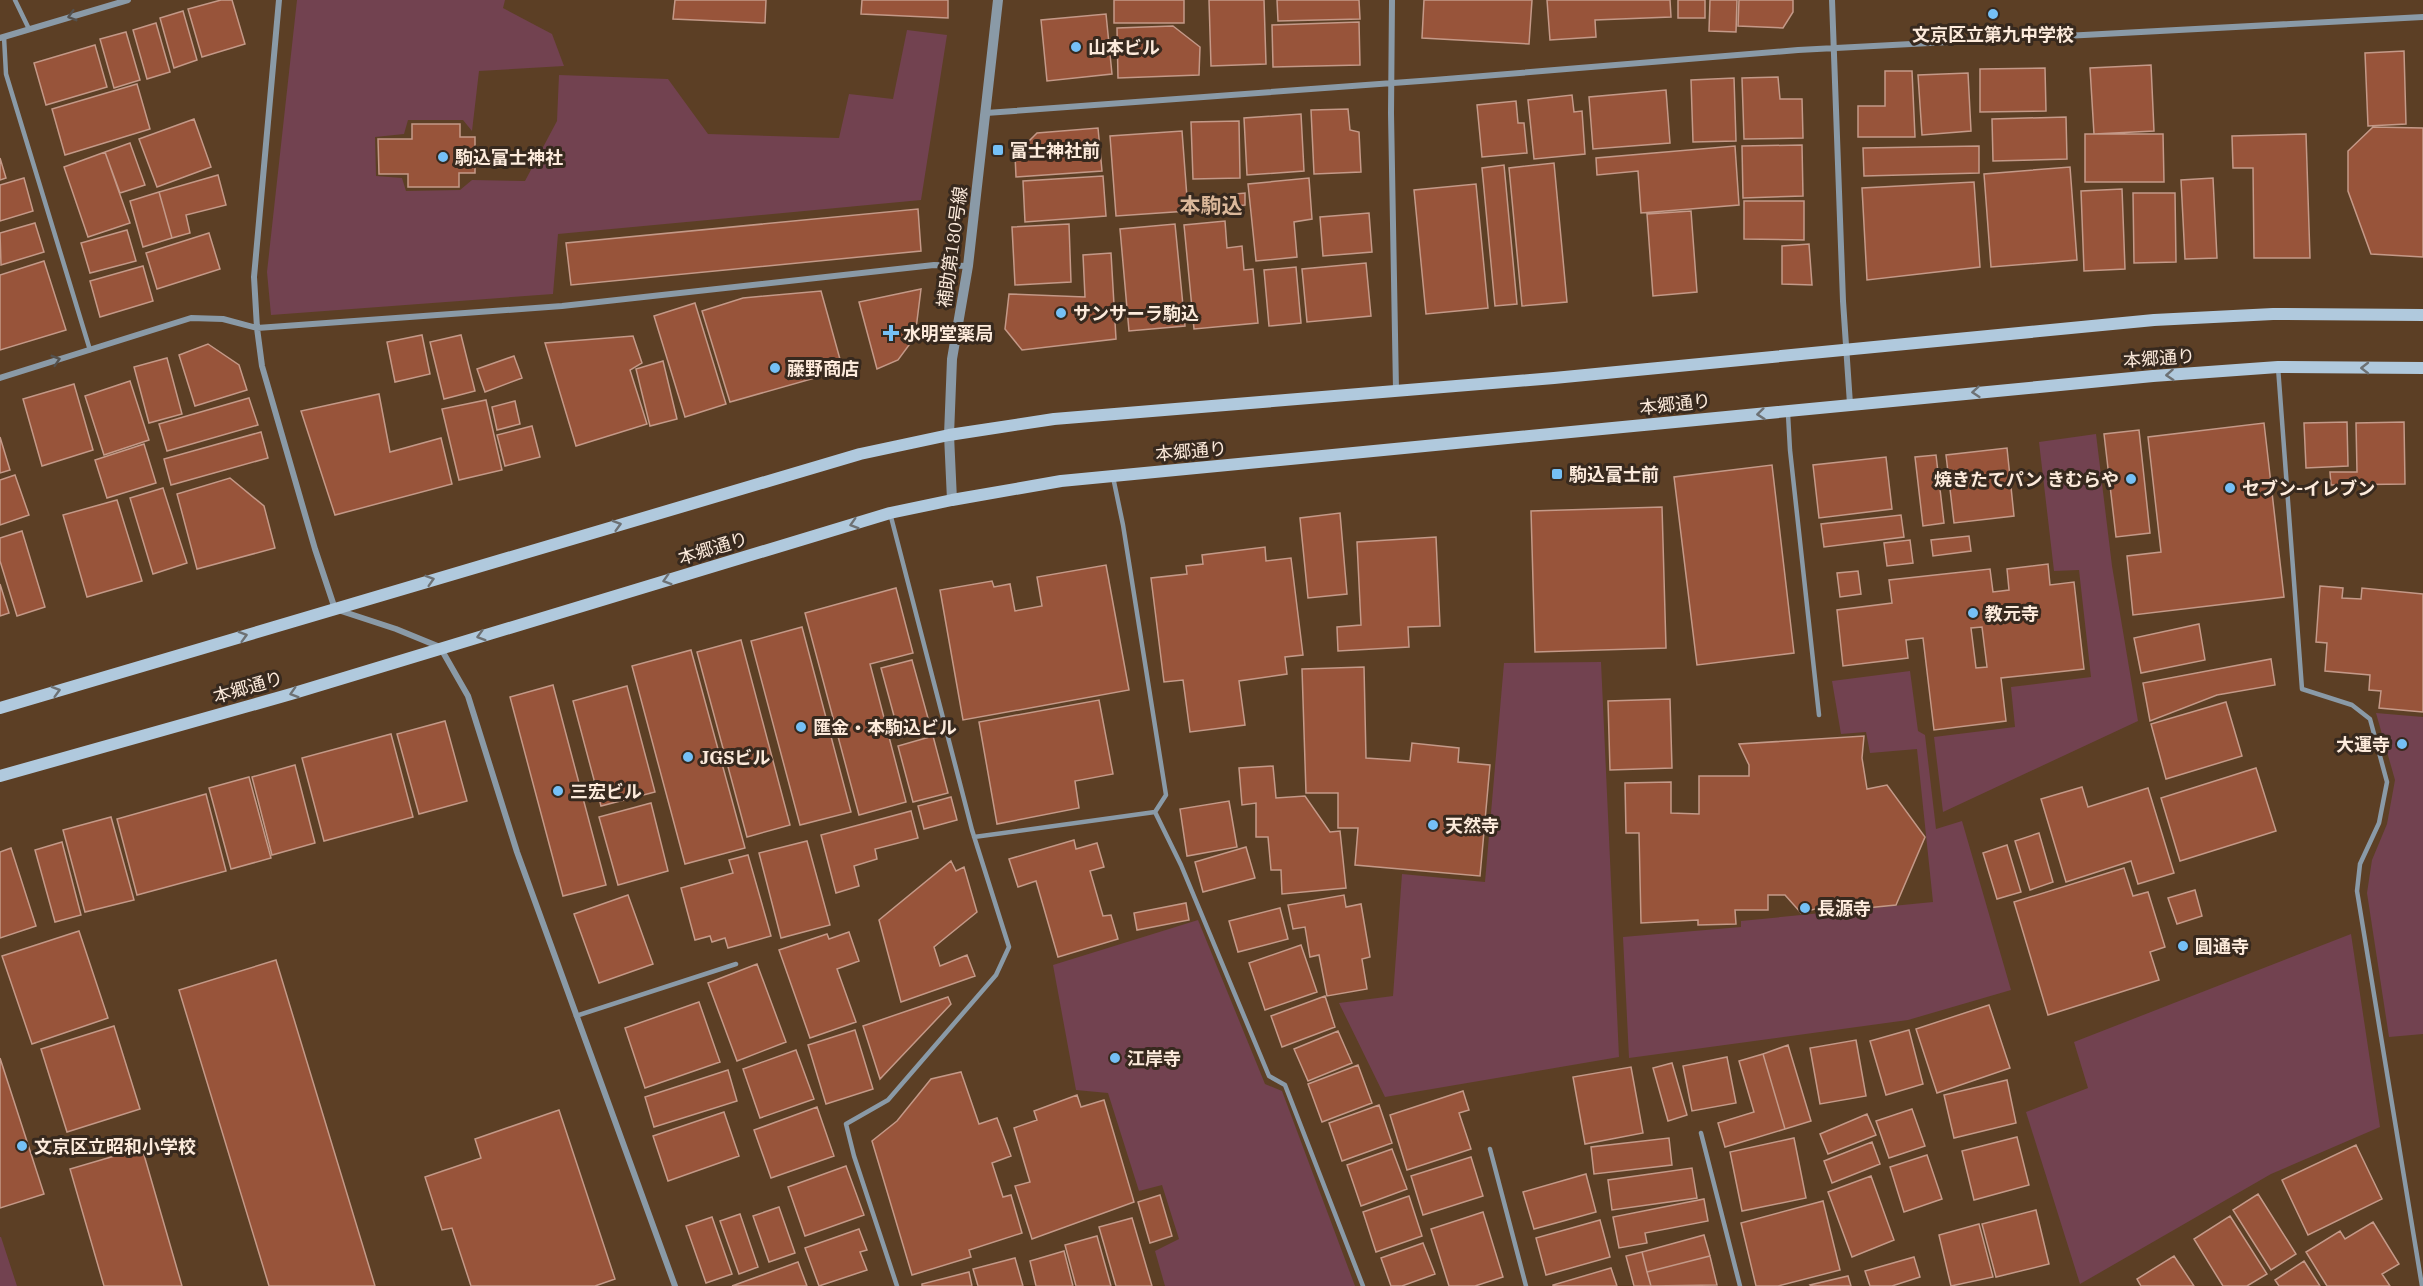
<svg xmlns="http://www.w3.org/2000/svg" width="2423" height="1286" font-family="'IBM Plex Serif','Noto Sans JP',serif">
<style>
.green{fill:#724250}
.building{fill:#98543a;stroke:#c49988;stroke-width:1.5;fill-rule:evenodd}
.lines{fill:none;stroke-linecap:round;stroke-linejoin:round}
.service{stroke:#8a9aa7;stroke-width:4.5}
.minor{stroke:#8a9aa7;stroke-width:6}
.tertiary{stroke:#8a9aa7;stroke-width:10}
.secondary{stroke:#b0c9dd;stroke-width:12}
.oneway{stroke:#54514e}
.oneway2{stroke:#6d7174}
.poi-dot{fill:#75c0f6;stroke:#37291e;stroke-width:2}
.labels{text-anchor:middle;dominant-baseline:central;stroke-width:6;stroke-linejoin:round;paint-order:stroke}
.poi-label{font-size:18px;font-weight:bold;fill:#fceadb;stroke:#37291e;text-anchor:start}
.street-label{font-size:18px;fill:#fceadb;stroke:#37291e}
.quarter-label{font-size:21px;font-weight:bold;fill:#dbb89a;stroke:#37291e}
</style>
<rect width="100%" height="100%" fill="#5c3f25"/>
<path class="green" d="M297 0H505L503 8 552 34 564 66 479 71 472 131 463 120H408L404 134 375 137 376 176 402 178 406 191 460 190 472 180 525 181 557 121 559 75 668 79 708 134 839 138 849 94 893 99 907 30 947 35 921 200 558 234 553 294 271 315 267 272Z
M2096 434 2112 566 2138 721 1943 812 1934 737 2015 727 2011 687 2091 677 2079 570 2054 571 2039 442Z
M1601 662 1619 1057 1385 1097 1339 1003 1393 996 1402 874 1485 882 1504 663Z
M1910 671 1918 731 1925 735 1936 829 1962 821 2011 990 1908 1020 1629 1058 1623 937 1741 927V921L1933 902 1917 749 1870 753 1866 732 1841 734 1832 681Z
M2376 713 2423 717V1034L2389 1037 2367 893 2372 860 2387 824 2395 780Z
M1198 920 1265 1084 1282 1091 1355 1286H1165L1155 1251 1179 1239 1162 1185 1139 1191 1108 1093 1076 1090 1053 965Z
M2351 934 2380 1127 2271 1174 2080 1284 2026 1112 2088 1088 2074 1042Z
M0 1237H1L17 1286H0Z"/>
<path class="building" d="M221 0H232L245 44 202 57 188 9Z
M675 0H766L765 23 673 19Z
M862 0H948V18L861 14Z
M1114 0H1184V23H1114Z
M1209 0H1264L1266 64 1211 66Z
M1277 0H1359L1360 19 1278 21Z
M1424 0H1532L1529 44 1422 38Z
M1547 0H1670L1671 17 1595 20 1596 37 1550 40Z
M1678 0H1705V18H1678Z
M1710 0H1737L1736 32 1709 31Z
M1739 0H1793V12L1783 28 1738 26Z
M183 11 197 60 174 68 160 18Z
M1106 14 1112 74 1047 81 1041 20Z
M1359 22 1360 65 1273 67 1272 25Z
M156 23 170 72 147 79 133 30Z
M1173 26 1200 47 1199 75 1118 78 1117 28Z
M126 32 140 80 114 88 100 39Z
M95 45 107 87 46 105 34 63Z
M2404 51 2406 124 2368 126 2365 53Z
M2151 65 2154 131 2094 134 2090 68Z
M2045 68 2046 111 1980 112V69Z
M1885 71H1912L1915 137H1858V106H1885Z
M1968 73 1971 131 1922 135 1918 75Z
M1778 77 1780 99H1802L1803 138 1744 139 1742 78Z
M1734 78 1736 141 1693 142 1691 80Z
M137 84 150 129 65 155 52 109Z
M1666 90 1670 143 1593 149 1589 97Z
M1572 95 1574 112 1582 111 1585 154 1534 159 1528 100Z
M1516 101 1518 123H1524L1527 153 1482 157 1477 105Z
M1348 109 1350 130 1359 132 1361 172 1314 174 1311 110Z
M1301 114 1304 171 1247 175 1244 118Z
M2066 117 2067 159 1993 161 1992 119Z
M194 119 211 167 157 187 139 139Z
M1239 121 1240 178 1193 179 1191 122Z
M412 124H460V137H475V173H459V187H408V174H379L378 139H412Z
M2373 127 2423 128V257L2371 254 2348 191V151Z
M1098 128 1102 171 1016 177 1015 155 1037 133Z
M1182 131 1188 211 1116 216 1110 136Z
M2085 134H2163L2164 182H2085Z
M2306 134 2310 258H2254L2253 168H2233L2232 136Z
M130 143 145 185 120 193 105 152Z
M1802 145 1803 196 1743 198 1742 146Z
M1735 146 1739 205 1641 213 1638 171 1597 175 1596 158Z
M1979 146V173L1864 176 1863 148Z
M105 152 130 223 88 237 64 167Z
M0 158 6 178 0 180Z
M1554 163 1567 302 1522 306 1509 168Z
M1504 165 1517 304 1495 306 1482 168Z
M2070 167 2077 260 1991 267 1984 174Z
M218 175 226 205 186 215 190 233 172 238 159 192Z
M1103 176 1106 216 1025 222 1023 181Z
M24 178 33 211 0 221V185Z
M1309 178 1312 219 1294 222 1297 257 1256 261 1248 184Z
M2213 178 2217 258 2185 259 2181 180Z
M1974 182 1980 267 1867 280 1862 188Z
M1476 184 1488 308 1426 314 1414 190Z
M2122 189 2125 269 2084 271 2081 191Z
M159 192 172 238 143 247 130 201Z
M1245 193V205L1225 207V195Z
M2133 193H2175L2176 262 2134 263Z
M1744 201H1804V240L1744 239Z
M918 209 921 251 571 285 566 243Z
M1691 211 1697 292 1653 296 1647 214Z
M1369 213 1372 252 1323 256 1320 217Z
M1225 221 1227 248 1242 246 1244 270 1253 269 1258 323 1194 329 1184 225Z
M35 223 44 252 1 265 0 233Z
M1069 224 1071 282 1015 285 1012 227Z
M1175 224 1185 326 1129 331 1120 229Z
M127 230 136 261 90 273 81 243Z
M209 233 220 269 157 289 146 253Z
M1809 244 1812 285 1782 284V246Z
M1111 253 1116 339 1022 350 1005 329 1009 294 1085 297 1083 255Z
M44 261 66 330 0 350V275Z
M1366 263 1371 316 1307 322 1302 269Z
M143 266 153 301 100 317 90 281Z
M1296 267 1301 323 1269 326 1264 270Z
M921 289 915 337 898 360 877 369 859 302Z
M821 291 843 370 730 402 702 311 743 298Z
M695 303 726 404 685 417 654 316Z
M422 335 430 374 395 382 387 342Z
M461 335 475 391 444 399 430 342Z
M633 336 642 363 630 370 647 424 576 446 545 343Z
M208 344 239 365 247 390 195 406 179 355Z
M514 356 522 378 485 392 477 369Z
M167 358 182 414 149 423 134 367Z
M663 361 677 419 650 426 636 369Z
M130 381 149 440 104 455 85 396Z
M74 384 93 450 42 466 23 399Z
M379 394 390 452 441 438 452 484 335 515 301 411Z
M249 398 258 425 167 451 159 424Z
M486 400 502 470 459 480 442 409Z
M515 401 520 424 497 430 492 407Z
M2347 422 2348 466 2306 468 2304 423Z
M2404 422 2405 484 2331 485 2330 472H2357L2356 423Z
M2264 423 2284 597 2133 615 2127 556 2161 552 2148 437Z
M532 426 540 457 505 466 497 435Z
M2139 430 2150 533 2116 537 2104 434Z
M261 432 268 458 171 485 164 459Z
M0 437 10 470 0 473Z
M144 444 156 483 107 498 95 460Z
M2007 448 2014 516 1954 523 1946 455Z
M1936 455 1944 523 1923 526 1915 457Z
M1886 457 1892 509 1819 518 1813 465Z
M1772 465 1794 653 1697 665 1674 477Z
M15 475 29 515 0 525V480Z
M230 478 264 506 275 548 197 569 177 494Z
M163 488 187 563 153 574 130 498Z
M117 500 142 581 87 597 63 515Z
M1662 507 1666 648 1535 652 1531 511Z
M1340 513 1347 594 1308 598 1300 518Z
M1901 515 1904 537 1824 547 1821 524Z
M22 531 45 607 17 616 0 561V538Z
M1969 536 1971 551 1933 556 1931 540Z
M1436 537 1440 626 1408 627 1409 647 1338 651 1337 627 1361 625 1357 542Z
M1910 540 1913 563 1887 566 1884 543Z
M1265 547 1266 561 1291 558 1303 655 1285 657 1287 674 1239 681 1245 725 1190 732 1183 680 1164 682 1151 578 1187 574 1186 566 1203 564 1202 555Z
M2048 564 2050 585 2074 582 2084 669 2001 678 2006 721 1934 730 1923 638 1906 640 1908 658 1843 666 1837 610 1892 603 1889 580 1990 569 1993 592 2009 590 2007 569ZM1982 627 1987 667 1976 668 1971 628Z
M1106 565 1129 690 963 720 940 590 992 581 994 587 1010 584 1015 611 1042 606 1037 577Z
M1858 571 1861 594 1840 597 1837 573Z
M0 584 9 613 0 616Z
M2320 586 2343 588 2342 598 2361 599 2362 588 2423 594V712L2379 708 2381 691 2369 690 2370 675 2325 671 2327 643 2316 642Z
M896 588 913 653 870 664 906 802 859 815 805 613Z
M2199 624 2205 660 2141 673 2134 638Z
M802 627 851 812 800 825 751 641Z
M741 640 790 825 747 837 697 652Z
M691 650 745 848 685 864 632 666Z
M2271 659 2275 685 2217 695 2150 721 2143 683Z
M912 660 931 729 900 738 881 668Z
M1364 667 1366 758 1410 761 1412 743 1459 748 1458 762 1490 765 1480 876 1355 865 1358 828H1338V793H1306L1302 669Z
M553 685 606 885 563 896 510 697Z
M627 686 655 792 601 806 573 701Z
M1670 699 1672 768 1610 770 1608 701Z
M1099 700 1113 774 1075 781 1079 808 997 824 979 722Z
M2226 702 2242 756 2166 779 2151 724Z
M445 721 467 801 419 814 397 734Z
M391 734 413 817 324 841 302 758Z
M933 736 948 793 913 802 898 746Z
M1864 736 1862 758 1867 789 1887 785 1925 837 1896 905 1826 912 1822 907 1801 913 1785 895H1768V910H1735L1736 924 1698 925V920L1641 923 1639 833H1626L1625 783 1671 782V813L1699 814V776H1749V765L1739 744Z
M295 765 315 843 272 855 252 777Z
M1273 766 1276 798 1305 796 1330 832 1340 831 1346 888 1282 894 1281 870H1271L1268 837H1256V803L1242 805 1239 768Z
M2256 768 2276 831 2180 861 2161 798Z
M249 777 271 858 231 869 209 788Z
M2082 787 2088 807 2148 788 2174 873 2138 884 2131 861 2066 882 2041 799Z
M206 794 226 871 137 895 117 819Z
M951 797 957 820 924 829 918 806Z
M1229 801 1237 847 1187 856 1180 809Z
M651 803 668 871 618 885 599 817Z
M911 811 918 838 875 849 877 859 854 866 859 886 836 893 821 835Z
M111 817 134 900 85 912 63 830Z
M2039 833 2053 882 2030 890 2015 841Z
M1074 840 1076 849 1097 843 1104 867 1090 871 1103 916 1111 915 1118 939 1058 957 1036 881 1018 887 1009 859Z
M807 841 830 925 781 938 759 853Z
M62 842 81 915 55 922 35 850Z
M2007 845 2021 892 1997 899 1983 853Z
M1246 847 1255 878 1203 892 1195 862Z
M11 848 36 926 0 938V852Z
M748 855 771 936 728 948 725 938 712 942 710 936 695 940 681 888 733 873 729 860Z
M951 861 956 871 964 867 977 912 934 947 940 966 967 955 975 976 901 1002 879 920Z
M2124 868 2133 896 2148 892 2165 947 2150 952 2159 980 2048 1015 2014 902Z
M2195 890 2202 916 2177 924 2168 898Z
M628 895 653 964 599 983 574 914Z
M1344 895 1346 907 1361 904 1370 957 1362 959 1367 989 1327 996 1319 955 1310 957 1305 927 1293 929 1288 905Z
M1186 903 1189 920 1137 930 1134 913Z
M1280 908 1288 939 1238 952 1229 921Z
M79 931 108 1018 32 1044 2 956Z
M849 932 859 961 837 969 856 1022 810 1038 779 950 827 934 829 939Z
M1301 945 1317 992 1265 1010 1249 963Z
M276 960 375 1286H269L179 990Z
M757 964 786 1042 737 1061 708 983Z
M1325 996 1335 1027 1282 1047 1271 1016Z
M948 997 951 1004 880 1079 863 1026Z
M699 1002 720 1062 645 1088 625 1028Z
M1989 1005 2010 1068 1937 1093 1916 1029Z
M114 1026 140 1109 67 1132 41 1049Z
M855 1030 873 1089 826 1104 808 1045Z
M1909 1030 1923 1084 1886 1095 1870 1041Z
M1338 1031 1352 1063 1308 1081 1294 1049Z
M1856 1040 1866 1096 1820 1104 1810 1048Z
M1788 1045 1811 1121 1785 1129 1763 1054Z
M796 1050 814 1099 760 1118 743 1069Z
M1763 1054 1785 1129 1725 1147 1718 1123 1754 1112 1739 1061Z
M1727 1057 1736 1103 1692 1111 1683 1066Z
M0 1058 44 1194 0 1208Z
M1672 1063 1687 1115 1668 1121 1653 1068Z
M1358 1065 1372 1103 1322 1122 1308 1084Z
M1631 1067 1643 1133 1585 1144 1573 1077Z
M728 1070 737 1101 654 1127 645 1097Z
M961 1072 979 1124 997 1118 1011 1156 992 1163 1003 1197 1011 1195 1022 1233 969 1250 971 1257 912 1275 872 1141 897 1121 931 1079Z
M2007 1080 2016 1123 1954 1138 1944 1095Z
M1463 1091 1469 1110 1459 1113 1471 1149 1407 1170 1390 1115Z
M1077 1095 1081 1107 1104 1100 1134 1202 1032 1239 1015 1186 1030 1182 1014 1128 1037 1120 1034 1111Z
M1379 1105 1392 1143 1342 1161 1329 1123Z
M817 1107 834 1156 771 1178 754 1130Z
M1912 1109 1925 1146 1889 1158 1876 1121Z
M559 1110 615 1279 595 1286H471L452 1228 442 1230 425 1177 481 1158 475 1139Z
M724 1112 739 1156 668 1181 653 1136Z
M1867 1114 1876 1135 1828 1154 1820 1134Z
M2017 1137 2029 1185 1974 1200 1962 1151Z
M1669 1138 1672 1165 1594 1174 1591 1147Z
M1794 1138 1806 1198 1742 1211 1730 1152Z
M1872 1142 1880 1164 1832 1183 1824 1161Z
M2356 1145 2382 1199 2308 1235 2282 1180Z
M142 1148 182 1286H104L70 1169Z
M1392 1149 1407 1189 1361 1206 1347 1165Z
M1927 1155 1942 1199 1904 1212 1890 1167Z
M1471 1157 1483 1196 1423 1215 1411 1176Z
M846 1166 864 1215 805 1236 788 1187Z
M1692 1168 1697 1198 1612 1210 1608 1180Z
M1586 1174 1596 1212 1534 1229 1523 1192Z
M1871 1176 1894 1240 1852 1257 1828 1192Z
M2258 1194 2296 1254 2271 1270 2233 1210Z
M1160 1195 1172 1236 1150 1243 1138 1202Z
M1409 1196 1422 1236 1376 1252 1363 1212Z
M1704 1199 1708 1221 1645 1233 1647 1243 1619 1248 1613 1217Z
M1823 1201 1840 1270 1778 1286H1756L1741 1223Z
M779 1207 795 1253 769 1262 753 1216Z
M2036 1210 2049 1264 1996 1277 1982 1224Z
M1483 1212 1503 1277 1475 1286H1449L1431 1229Z
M740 1214 758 1267 739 1274 720 1221Z
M2230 1216 2267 1274 2247 1286H2223L2194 1239Z
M712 1217 732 1274 706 1283 686 1226Z
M1132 1218 1152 1286H1116L1099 1227Z
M1600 1220 1610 1257 1546 1275 1536 1238Z
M2373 1222 2399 1264 2382 1274 2390 1286H2327L2306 1252 2340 1231 2345 1239Z
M1979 1224 1993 1277 1951 1286 1939 1235Z
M859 1229 867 1250 860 1252 867 1270 819 1286 805 1248Z
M1704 1235 1710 1256 1647 1272 1642 1252Z
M1097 1236 1111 1286H1076L1065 1245Z
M1423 1243 1435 1274 1402 1286H1391L1381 1258Z
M1064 1251 1073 1286H1036L1030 1261Z
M1642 1252 1647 1272 1651 1286H1634L1626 1256Z
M1710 1256 1717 1285 1651 1286 1647 1272Z
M2174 1256 2194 1286H2141L2137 1279Z
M1914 1257 1920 1277 1892 1286H1870L1865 1271Z
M1015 1258 1023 1286H978L973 1269Z
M2304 1261 2320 1286H2279L2275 1280Z
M798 1262 807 1286H732Z
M1611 1268 1617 1286H1553V1285Z
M969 1272 972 1286H922V1284Z
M1848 1276 1851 1286H1811L1810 1285Z"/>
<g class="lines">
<path class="service" d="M15 0 29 29
M4 37 6 74 90 350
M2278 367 2302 689 2352 705 2370 719 2387 782 2379 823 2360 864 2357 891 2422 1286
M1788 414 1790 450 1819 715
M890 513 972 830 1009 947 996 975 888 1100 846 1124 854 1156 897 1286
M1155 812 1181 865 1269 1076 1285 1085 1363 1286
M974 837 1155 812 1166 795 1123 525 1113 477
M576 1016 736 964
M1701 1133 1740 1286
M1490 1149 1526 1286"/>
<path class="minor" d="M279 0 254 277 257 328 262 366 315 549 335 609 396 629 440 647 468 696 517 852 675 1286
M1392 0 1391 113 1396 390
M1832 0 1843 301 1850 404
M0 38 128 0
M986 113 1434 80 1798 50 2423 17
M0 378 191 318 223 319 257 328 562 306 934 265 968 266"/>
<path class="tertiary" d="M952 500 949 435 952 359 968 266 998 0"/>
<path class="secondary" d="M0 708 860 454 949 435 1054 419 1554 378 2154 320 2273 314 2423 315
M0 776 291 694 890 513 952 500 1061 481 2153 376 2278 367 2423 368"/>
</g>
<defs><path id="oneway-chevron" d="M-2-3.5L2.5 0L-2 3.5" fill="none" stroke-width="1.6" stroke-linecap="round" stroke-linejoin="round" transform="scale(1.5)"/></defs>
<g class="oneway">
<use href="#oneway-chevron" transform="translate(72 16) rotate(164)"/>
<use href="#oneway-chevron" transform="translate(56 360) rotate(-17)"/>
</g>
<g class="oneway2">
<use href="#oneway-chevron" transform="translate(2365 368) rotate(-180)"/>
<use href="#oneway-chevron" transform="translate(2170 375) rotate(176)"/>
<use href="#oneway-chevron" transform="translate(1976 392) rotate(175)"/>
<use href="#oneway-chevron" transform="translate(1761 414) rotate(174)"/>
<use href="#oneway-chevron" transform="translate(854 524) rotate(163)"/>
<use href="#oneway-chevron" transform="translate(617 525) rotate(-16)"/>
<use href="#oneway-chevron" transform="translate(430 580) rotate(-17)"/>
<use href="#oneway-chevron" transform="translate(667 580) rotate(163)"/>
<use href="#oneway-chevron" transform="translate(243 636) rotate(-16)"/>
<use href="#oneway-chevron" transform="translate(481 636) rotate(164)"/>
<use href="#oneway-chevron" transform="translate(56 691) rotate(-16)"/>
<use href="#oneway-chevron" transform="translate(294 693) rotate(163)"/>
</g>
<g class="poi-dot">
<circle cx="1993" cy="14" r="6"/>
<circle cx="1076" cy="47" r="6"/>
<rect x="992" y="144" width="12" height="12" rx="3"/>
<circle cx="443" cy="157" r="6"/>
<circle cx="1061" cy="313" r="6"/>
<path d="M888 324h6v6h6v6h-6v6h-6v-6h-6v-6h6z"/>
<circle cx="775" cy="368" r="6"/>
<rect x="1551" y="468" width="12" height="12" rx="3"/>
<circle cx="2131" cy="479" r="6"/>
<circle cx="2230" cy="488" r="6"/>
<circle cx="1973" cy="613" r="6"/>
<circle cx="801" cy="727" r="6"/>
<circle cx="2402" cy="744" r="6"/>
<circle cx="688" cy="757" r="6"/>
<circle cx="558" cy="791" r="6"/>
<circle cx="1433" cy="825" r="6"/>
<circle cx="1805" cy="908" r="6"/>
<circle cx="2183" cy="946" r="6"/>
<circle cx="1115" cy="1058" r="6"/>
<circle cx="22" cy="1146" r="6"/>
</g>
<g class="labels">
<g class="poi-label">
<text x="1993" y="34" text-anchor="middle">文京区立第九中学校</text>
<text x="1088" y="47">山本ビル</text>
<text x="1010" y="150">富士神社前</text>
<text x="455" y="157">駒込富士神社</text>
<text x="1073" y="313">サンサーラ駒込</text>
<text x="903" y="333">水明堂薬局</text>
<text x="787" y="368">藤野商店</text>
<text x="1569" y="474">駒込富士前</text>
<text x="2119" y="479" text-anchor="end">焼きたてパン きむらや</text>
<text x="2242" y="488">セブン-イレブン</text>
<text x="1985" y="613">教元寺</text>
<text x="813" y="727">匯金・本駒込ビル</text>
<text x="2390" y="744" text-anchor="end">大運寺</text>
<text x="700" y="757">JGSビル</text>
<text x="570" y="791">三宏ビル</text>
<text x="1445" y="825">天然寺</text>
<text x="1817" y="908">長源寺</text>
<text x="2195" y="946">圓通寺</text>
<text x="1127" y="1058">江岸寺</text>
<text x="34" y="1146">文京区立昭和小学校</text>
</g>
<g class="street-label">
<text transform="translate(952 247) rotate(-82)">補助第180号線</text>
<text transform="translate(2159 358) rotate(-4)">本郷通り</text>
<text transform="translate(1675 404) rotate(-6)">本郷通り</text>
<text transform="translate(1191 451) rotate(-5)">本郷通り</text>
<text transform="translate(713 548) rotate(-17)">本郷通り</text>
<text transform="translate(248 687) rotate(-16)">本郷通り</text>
</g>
<g class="quarter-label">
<text x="1211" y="205">本駒込</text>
</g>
</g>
</svg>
